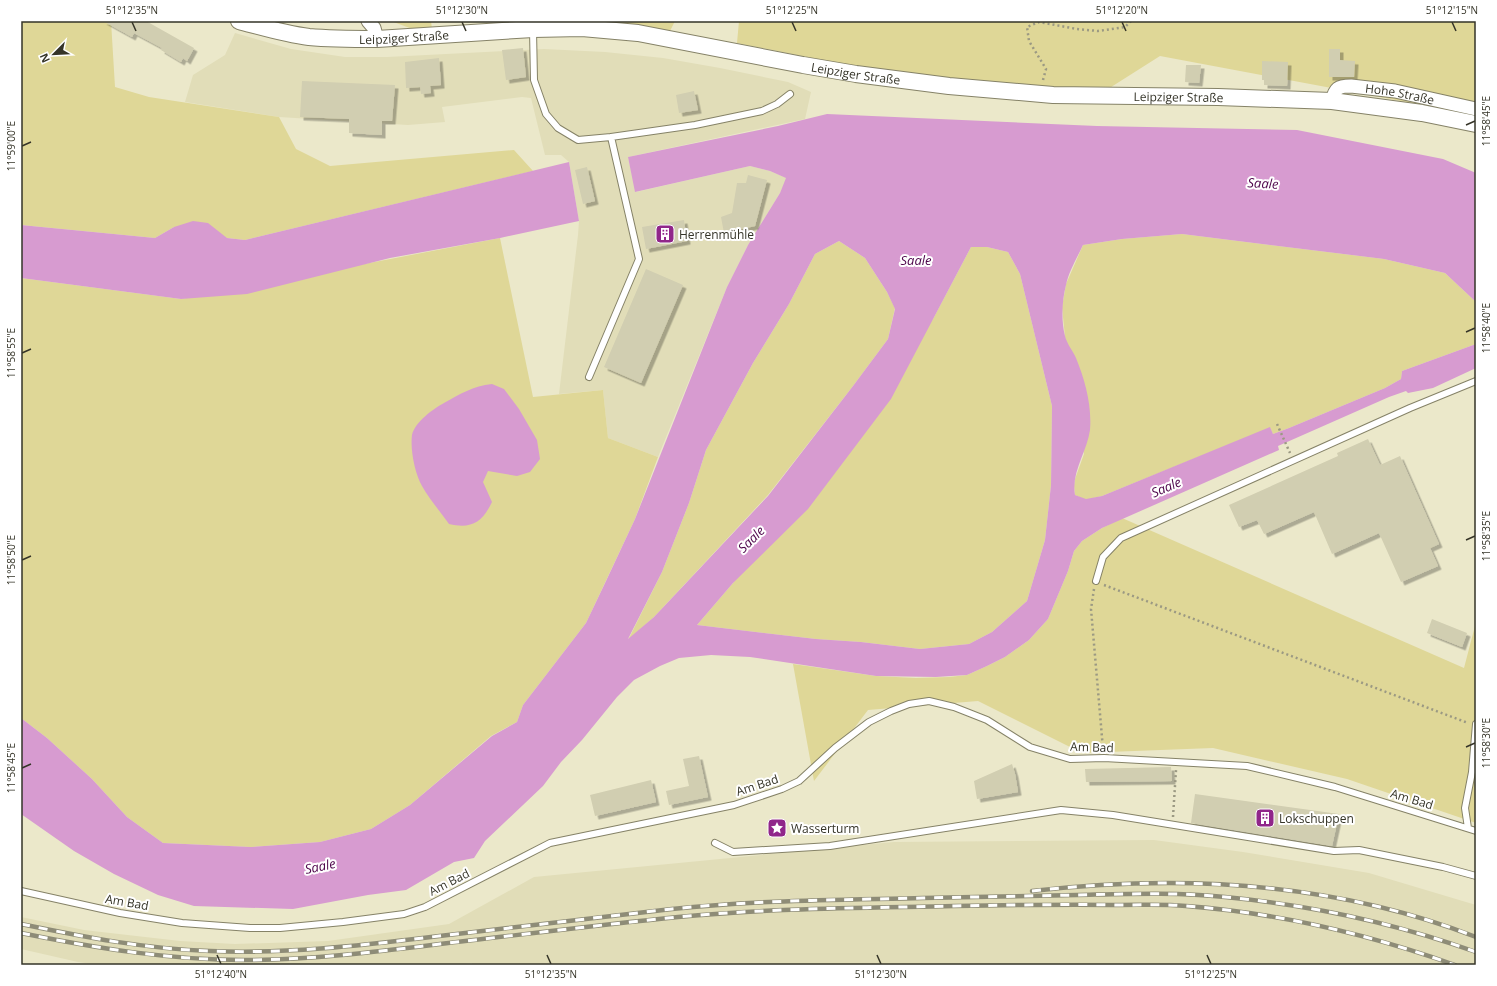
<svg xmlns="http://www.w3.org/2000/svg" width="1497" height="986" font-family="'Open Sans',sans-serif">
<style>
.built{fill:#e1ddb8}
.green{fill:#dfd797}
.water{fill:#d79bd0;fill-rule:evenodd}
.building{fill:#d1ceb1;filter:url(#shadow)}
.lines{fill:none;stroke-linecap:round;stroke-linejoin:round}
.service-casing{stroke:#858267;stroke-width:8}
.minor-casing{stroke:#858267;stroke-width:15}
.tertiary-casing{stroke:#858267;stroke-width:18}
.path{stroke:#9b9983;stroke-width:2.5;stroke-dasharray:2 3;stroke-linecap:butt}
.service{stroke:#fff;stroke-width:6}
.minor{stroke:#fff;stroke-width:13}
.tertiary{stroke:#fff;stroke-width:16}
.rail-casing{stroke:#8e8c77;stroke-width:4.5}
.rail{stroke:#fff;stroke-width:3;stroke-dasharray:9;stroke-linecap:butt}
.ticks{fill:none;stroke:#353428;stroke-width:1.5}
.labels{text-anchor:middle;dominant-baseline:central;stroke-width:4;stroke-linejoin:round;paint-order:stroke}
.street-label{font-size:12px;fill:#353428;stroke:#fff}
.poi-label{font-size:12px;fill:#353428;stroke:#fff;text-anchor:start}
.water-label{font-size:13px;font-style:italic;fill:#4d044a;stroke:#fff}
.neatline{fill:none;stroke:#353428;stroke-width:1.5}
.ticks-label{font-size:10px;text-anchor:middle;fill:#353428}
</style>
<defs>
<filter id="shadow"><feDropShadow dx="3.5" dy="3.5" stdDeviation="0" flood-color="#0004"/></filter>
</defs>
<rect width="100%" height="100%" fill="#ebe8ca"/>
<path class="built" d="M235 33 291 49 345 57H387L544 49 605 52 663 58 720 68 788 82 811 92 805 119 628 157 636 192 750 166 770 171 787 178 780 193 748 245 727 287 658 457 608 438 603 390 559 394 578 235 579 221 569 162 561 155H545L531 98 522 97 442 107 445 122 408 125 279 117 185 102 193 75 225 55Z
M1154 840 1243 852 1369 873 1476 905V965H472V963L455 965H99L78 962 21 949V917L84 930 180 941 235 944 328 941 449 924 534 877 894 842Z"/>
<path class="green" d="M21 21H111L115 87 149 97 279 117 296 149 330 166 514 150 533 171 245 240 227 238 174 227 155 238 21 225Z
M391 21H431L432 29 415 30Z
M601 21H675L670 31 639 25Z
M739 21H1476V115L1160 56 1108 89 1052 87 933 77 852 66 737 43Z
M1182 234 1384 259 1445 273 1476 302V344L1402 371 1401 379 1385 388 1289 428 1273 434 1270 428 1102 496 1086 500 1075 495 1074 486 1075 479 1084 454 1065 337 1062 307 1066 284 1083 245 1122 239Z
M500 238 533 397 603 390 608 438 658 457 635 519 586 623 523 705 517 722 491 736 410 805 371 829 320 842 251 847 163 843 127 817 92 779 47 738 21 718V278L181 299Z
M839 241 865 258 887 292 895 308 888 339 853 386 768 495 654 617 628 640 662 572 689 503 706 450 753 363 789 304 815 254Z
M971 247H987L1008 252 1020 274 1052 406 1051 485 1045 540 1027 601 992 632 969 644 920 649 861 642 816 639 697 625 733 583 933 319Z
M1122 518 1464 668 1476 622V823L1347 779 1213 748 1082 753 978 701 868 710 814 781 793 664 876 676 916 678 949 677 967 675 987 666 1005 657 1029 640 1048 619 1068 571 1074 551 1082 541 1102 528Z"/>
<path class="water" d="M827 114 1097 126 1297 130 1443 159 1476 173V302L1445 273 1384 259 1182 234 1122 239 1083 245C1077 258 1069 271 1066 285 1062 300 1061 321 1065 336 1067 344 1073 351 1076 358 1085 380 1092 405 1090 430 1087 452 1071 472 1075 495L1086 499 1102 496 1270 427 1273 434 1289 428 1385 388 1401 379 1402 371 1476 344V368L1433 388 1408 393 1406 391 1389 397 1278 446 1279 450 1102 528 1082 541 1074 551 1068 571 1048 619 1029 640 1005 657 987 666 967 675 936 677 876 676 750 657 711 655 679 658 660 666 634 680 617 697 582 740 561 762 543 786 485 841 474 858 454 862 406 890 368 895 293 909 194 906 158 895 114 874 74 851 21 814V718L47 738 92 779 127 817 163 843 251 847 320 842 371 829 410 805 492 736 517 722 523 705 586 623 606 581 635 519 727 287 748 245 780 193 786 178 770 171 750 166 635 192 628 157 778 126ZM839 241 865 258 887 292 895 309 888 339 853 386 768 496 654 617 628 639 662 572 689 503 706 450 753 363 789 304 815 254ZM971 247H987L1008 252 1020 274 1052 406 1051 485 1045 540 1027 601 992 632 969 644 920 649 861 642 816 639 697 625 733 583 808 509 891 399Z
M569 162 579 221 500 238 390 258 247 294 181 299 21 278V225L155 238 174 227 193 221 208 223 227 238 245 240Z
M492 384 504 389 519 409 537 440 540 459 530 472 517 476 488 471 483 482 492 502C482 523 471 529 449 524 440 511 429 499 422 486 415 474 410 450 412 435 415 422 433 409 444 403 460 394 473 386 492 384Z"/>
<path class="building" d="M103 21H146L194 48 187 61 183 58 181 62 161 50 162 48 134 33 132 37Z
M523 48 526 77 506 80 502 50Z
M1329 49H1340V60L1355 61 1354 77H1329Z
M439 58 441 85 430 86 431 93 421 94 420 87 406 88 405 62Z
M1262 61 1288 62 1287 86 1264 85V80H1262Z
M1186 65H1201L1199 83 1185 82Z
M302 81 395 85 392 121H382V135L349 133V119L300 117Z
M694 91 698 110 679 113 676 95Z
M587 167 595 201 583 204 575 170Z
M748 175 767 180 755 226 724 233 721 217 732 213 737 183H746Z
M684 220 687 241 646 249 642 227Z
M646 269 683 285 641 383 604 367Z
M1368 439 1380 465 1400 456 1439 544 1430 548 1438 566 1401 582 1379 533 1332 554 1314 512 1264 534 1257 520 1239 527 1229 505 1338 456 1337 453Z
M1432 619 1467 633 1462 647 1427 633Z
M699 756 708 797 669 805 666 791 689 786 683 759Z
M1012 764 1015 774 1018 792 977 799 974 781Z
M1171 767 1172 781 1086 782 1085 769Z
M651 780 656 802 595 816 590 795Z
M1195 794 1339 814 1332 846 1191 823Z"/>
<g class="lines">
<g class="service-casing">
<path id="service" d="M533 30 534 80 546 114 558 128 578 140 611 137 695 125 762 111 777 104 790 94
M589 377 639 259 611 137
M1096 581 1103 557 1121 538 1410 408 1476 381
M1468 828 1465 808 1472 772 1476 724
M715 843 733 852 830 846 1061 810 1113 815 1334 851 1359 850 1443 867 1476 876
M21 891 120 913 182 923 250 928H280L343 922 404 914 425 907 550 843 734 805 782 789 799 781 835 748 869 722 891 711 909 704 929 701 954 707 987 720 1030 747 1070 759 1104 758 1247 766 1335 787 1476 831"/>
</g>
<g class="minor-casing">
<g id="minor">
<path d="M368 21 374 28 377 39"/>
<path id="s1" d="M1332 101C1335 88 1338 86 1351 86L1395 91 1476 109"/>
</g>
</g>
<g class="tertiary-casing">
<g id="tertiary">
<path id="s2" d="M239 21C262 27 285 34 309 37 331 39 354 39 377 39L533 29 582 28 638 33 803 65 856 74 949 86 1053 95 1218 97 1332 101 1422 113 1476 124"/>
</g>
</g>
<path class="path" d="M1043 80 1046 69 1029 41 1027 27 1039 22 1077 29 1098 31 1125 27 1131 21
M1277 424 1290 453
M1104 585 1468 723
M1094 589 1091 609 1103 749
M1173 817 1176 770"/>
<use href="#service" class="service"/>
<use href="#minor" class="minor"/>
<use href="#tertiary" class="tertiary"/>
<g class="rail-casing">
<path id="rail" d="M1032 891C1181 874 1335 882 1476 937
M21 924C84 937 146 949 210 951 284 954 358 946 431 937 511 928 592 918 672 909 756 900 839 900 923 898 974 897 1026 896 1077 895 1126 894 1176 892 1225 897 1310 905 1395 923 1476 952
M21 933C95 948 169 960 244 960 310 960 375 952 440 944 519 935 598 925 678 917 770 908 862 908 954 906 1009 905 1065 904 1121 905 1143 905 1164 904 1186 906 1278 913 1368 934 1455 965"/>
</g>
<use href="#rail" class="rail"/>
</g>
<path class="ticks" d="M132 22 136 31M462 22 466 31M792 22 796 31M1122 22 1126 31M1452 22 1456 31M1466 125 1475 121M22 146 31 142M1466 332 1475 328M22 353 31 349M1466 540 1475 536M22 560 31 556M1466 747 1475 743M22 768 31 764M217 955 221 964M547 955 551 964M877 955 881 964M1207 955 1211 964"/>
<defs>
<g id="building-square" transform="scale(1)"><rect x="-9" y="-9" width="18" height="18" rx="4" fill="#90268a" stroke="#fff"/><path d="M-4-6H4V6H1V3H-1V6H-4ZM-2.5-4.3h1.7v1.8h-1.7ZM.8-4.3h1.7v1.8H.8ZM-2.5-1h1.7V.8h-1.7ZM.8-1h1.7V.8H.8Z" fill="#fff"/></g>
<g id="sight-square" transform="scale(1)"><rect x="-9" y="-9" width="18" height="18" rx="4" fill="#90268a" stroke="#fff"/><path d="M0-6L1.8-2.2L6-1.7L2.9 1.2L3.7 5.4L0 3.3L-3.7 5.4L-2.9 1.2L-6-1.7L-1.8-2.2Z" fill="#fff"/></g>
</defs>
<g fill-rule="evenodd">
<use href="#building-square" x="665" y="234"/>
<use href="#building-square" x="1265" y="818"/>
<use href="#sight-square" x="777" y="828"/>
</g>
<g class="labels">
<g class="street-label">
<text stroke="none"><textPath href="#s2" startOffset="167">Leipziger Straße</textPath></text>
<text stroke="none"><textPath href="#s2" startOffset="623">Leipziger Straße</textPath></text>
<text stroke="none"><textPath href="#s1" startOffset="77">Hohe Straße</textPath></text>
<text stroke="none"><textPath href="#s2" startOffset="947">Leipziger Straße</textPath></text>
<text transform="translate(1092 747) rotate(2)">Am Bad</text>
<text transform="translate(757 785) rotate(-18)">Am Bad</text>
<text transform="translate(1412 799) rotate(17)">Am Bad</text>
<text transform="translate(449 882) rotate(-27)">Am Bad</text>
<text transform="translate(127 902) rotate(10)">Am Bad</text>
</g>
<g class="poi-label">
<text x="679" y="234">Herrenmühle</text>
<text x="1279" y="818">Lokschuppen</text>
<text x="791" y="828">Wasserturm</text>
</g>
<g class="water-label">
<text transform="translate(1263 183) rotate(3)">Saale</text>
<text x="916" y="260">Saale</text>
<text transform="translate(1166 487) rotate(-23)">Saale</text>
<text transform="translate(751 539) rotate(-45)">Saale</text>
<text transform="translate(320 866) rotate(-12)">Saale</text>
</g>
</g>
<rect width="1497" height="986" fill="none" stroke="#ffffff" stroke-width="44"/>
<g transform="translate(54 54) rotate(246)" stroke="#ffffff" stroke-width="3" paint-order="stroke">
<path d="M0-3L7 15L0 10L-7 15Z" fill="#353428"/>
<text y="-6" font-size="11" font-weight="bold" text-anchor="middle" fill="#353428">N</text>
</g>
<rect x="22" y="22" width="1453" height="942" class="neatline"/>
<g class="ticks-label">
<text x="132" y="14">51°12'35"N</text>
<text x="462" y="14">51°12'30"N</text>
<text x="792" y="14">51°12'25"N</text>
<text x="1122" y="14">51°12'20"N</text>
<text x="1452" y="14">51°12'15"N</text>
<text transform="translate(1486 121) rotate(-90)" y="4">11°58'45"E</text>
<text transform="translate(11 146) rotate(-90)" y="4">11°59'00"E</text>
<text transform="translate(1486 328) rotate(-90)" y="4">11°58'40"E</text>
<text transform="translate(11 353) rotate(-90)" y="4">11°58'55"E</text>
<text transform="translate(1486 536) rotate(-90)" y="4">11°58'35"E</text>
<text transform="translate(11 560) rotate(-90)" y="4">11°58'50"E</text>
<text transform="translate(1486 743) rotate(-90)" y="4">11°58'30"E</text>
<text transform="translate(11 768) rotate(-90)" y="4">11°58'45"E</text>
<text x="221" y="978">51°12'40"N</text>
<text x="551" y="978">51°12'35"N</text>
<text x="881" y="978">51°12'30"N</text>
<text x="1211" y="978">51°12'25"N</text>
</g>
</svg>
